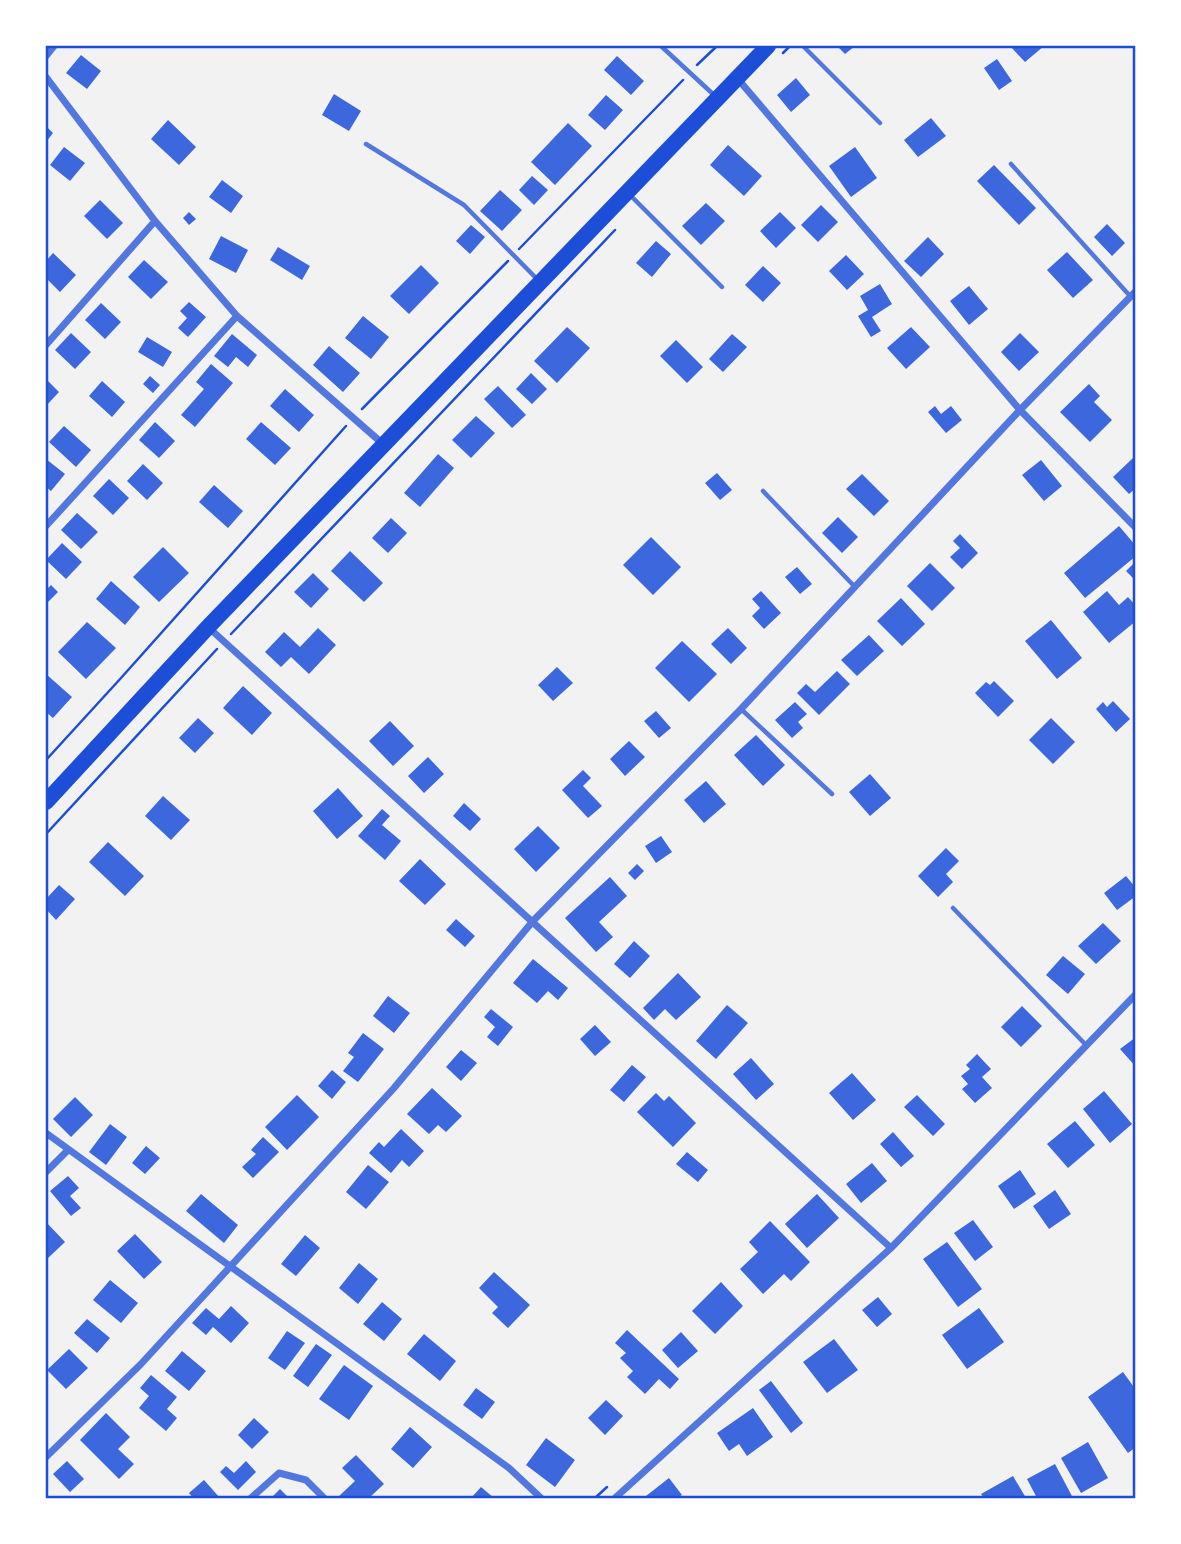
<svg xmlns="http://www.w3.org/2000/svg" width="1181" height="1544" font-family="'Exo 2',sans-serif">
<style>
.building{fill:#3d67dc}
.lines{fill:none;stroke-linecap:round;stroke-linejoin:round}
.path{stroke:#1d4ed8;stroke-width:2.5}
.service{stroke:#5277de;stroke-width:4.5}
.minor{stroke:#5277de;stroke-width:7}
.primary{stroke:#1d4ed8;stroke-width:16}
.neatline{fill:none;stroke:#1d4ed8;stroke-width:2.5}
</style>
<rect width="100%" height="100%" fill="#f2f2f2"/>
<path class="building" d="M837 46H855L845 54Z
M1010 46H1044L1025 62Z
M81 55 101 71 87 89 66 73Z
M617 56 644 81 631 95 604 70Z
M997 59 1012 81 999 90 984 68Z
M796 78 810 95 791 112 777 95Z
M334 94 361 111 349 131 322 115Z
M606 95 623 110 605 130 588 115Z
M931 118 946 136 918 157 904 140Z
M168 120 196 147 179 165 151 139Z
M568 123 592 146 555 185 531 162Z
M46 126 53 133 46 142Z
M728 145 762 176 744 196 710 165Z
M64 147 85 163 70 181 50 165Z
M855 147 877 178 851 197 829 166Z
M994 165 1036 208 1019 225 977 181Z
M532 176 548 190 534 205 519 190Z
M222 180 243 196 231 213 209 197Z
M500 190 522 210 502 231 480 211Z
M100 200 123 223 107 239 84 216Z
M706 203 725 221 701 245 682 226Z
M821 205 838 222 818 242 801 225Z
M189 212 196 219 189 225 183 218Z
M780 212 796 228 776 248 760 231Z
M1107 224 1125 243 1112 256 1094 237Z
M471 225 485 237 470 254 456 241Z
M221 236 248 250 236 273 209 259Z
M928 237 944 254 921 277 904 261Z
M656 241 671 254 652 277 636 263Z
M278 247 310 266 302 280 270 260Z
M1067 252 1093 280 1073 298 1047 270Z
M53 253 76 275 60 292 46 278V261Z
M846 255 864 274 847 290 829 271Z
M144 260 168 282 151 299 128 277Z
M421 265 439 283 409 314 390 296Z
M763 266 781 283 763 302 745 285Z
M880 284 892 304 872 317 881 331 871 337 858 316 868 310 860 296Z
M969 286 988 309 969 325 950 301Z
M189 302 206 317 188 337 178 328 187 318 180 311Z
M101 303 121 322 105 339 85 320Z
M363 316 389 337 371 359 345 338Z
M567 327 590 348 557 383 534 361Z
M911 327 930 347 906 369 887 348Z
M71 333 91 352 75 369 55 350Z
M1020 333 1039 352 1019 371 1001 352Z
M232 334 257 355 248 367 236 357 228 367 214 356Z
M732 334 747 347 723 372 709 359Z
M147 337 172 352 163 367 138 352Z
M676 340 703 367 687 383 660 356Z
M329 346 360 373 343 392 313 365Z
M211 364 233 383 195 427 181 415 204 389 196 382Z
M531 373 547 389 532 404 516 389Z
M150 376 160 385 153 393 143 384Z
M46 379 59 392 46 406Z
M102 381 125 402 112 417 89 396Z
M1089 384 1100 396 1094 402 1112 420 1090 442 1060 412Z
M498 386 526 415 512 428 484 399Z
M285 389 314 415 299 432 270 406Z
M935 406 941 414 951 406 962 420 946 433 928 412Z
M476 416 495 433 471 458 452 440Z
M155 422 175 441 159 458 139 440Z
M261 422 291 448 275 465 246 439Z
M64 426 91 450 76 467 49 442Z
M438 454 454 468 420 507 404 493Z
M1133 458 1136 461V488L1129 494 1113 477Z
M46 459 65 474 51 491 46 487Z
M1041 460 1062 486 1044 501 1022 475Z
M143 464 163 483 147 500 127 481Z
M717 473 732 490 720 500 705 483Z
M862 474 889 501 874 516 846 489Z
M109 479 129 498 113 515 93 496Z
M214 485 243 511 228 528 199 502Z
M77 513 98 532 81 549 61 530Z
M838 517 858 537 842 553 822 533Z
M391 518 407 533 388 553 372 538Z
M1119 526 1136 546V556L1085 598 1064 573Z
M960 534 978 553 962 569 950 557 960 548 953 541Z
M651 537 681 567 653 595 623 565Z
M62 543 82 562 66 579 46 560Z
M163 547 189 573 159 602 133 577Z
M350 551 383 583 364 602 331 571Z
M1136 561V581L1126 571Z
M930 563 955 588 932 611 907 586Z
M797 567 812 584 800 594 785 577Z
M313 573 329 589 311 608 294 592Z
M111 581 140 607 125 625 96 599Z
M51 585 58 592 48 602 46 599V590Z
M761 591 781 613 764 629 752 616 760 608 752 599Z
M1107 591 1119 605 1128 597 1136 606V621L1109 643 1083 612Z
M901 598 925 624 902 646 877 621Z
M1051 620 1082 658 1057 679 1025 641Z
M87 622 116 648 86 679 58 652Z
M318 628 336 645 309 674 291 657 281 667 265 652 284 632 300 647Z
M728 628 747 648 731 664 711 644Z
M869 635 884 651 857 676 841 660Z
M682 641 717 674 689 702 655 668Z
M557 667 573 683 553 701 538 685Z
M837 671 850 684 819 715 797 693 806 684 815 692Z
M46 674 72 697 53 718 46 712Z
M994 681 1014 701 998 717 975 693 986 682 990 685Z
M243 686 272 713 252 735 223 708Z
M1113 701 1130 719 1116 732 1096 709 1103 702 1107 707Z
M795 702 807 714 798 722 803 728 792 738 775 720Z
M656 711 671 728 659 738 644 721Z
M198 718 214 733 195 753 179 738Z
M1051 718 1075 742 1053 764 1029 740Z
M390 721 414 746 393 766 369 741Z
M756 735 785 765 763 786 734 755Z
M629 741 645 757 625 776 610 759Z
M428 757 444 774 424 793 408 776Z
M583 770 591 778 583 786 602 806 588 818 562 790Z
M870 774 891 798 870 816 849 792Z
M706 781 726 804 704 823 684 800Z
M338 788 363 816 337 839 313 811Z
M163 796 190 820 171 840 145 816Z
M464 803 481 819 470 831 453 816Z
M382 809 390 816 382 825 401 841 385 860 358 836Z
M538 826 560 848 536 872 514 849Z
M661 836 672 852 656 863 645 846Z
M108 842 144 876 125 896 89 862Z
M946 848 959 861 946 874 953 882 938 897 918 876Z
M420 859 446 884 425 905 399 881Z
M637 864 644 871 635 880 628 873Z
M1126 876 1136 888V896L1117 910 1104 893Z
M610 877 627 896 599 922 613 937 596 952 565 918Z
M59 885 75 899 56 920 46 909V899Z
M456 919 475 936 465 947 446 930Z
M1103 923 1121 941 1096 964 1078 946Z
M634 941 650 956 630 978 614 964Z
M1063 956 1085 974 1068 994 1046 975Z
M533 959 568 988 558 1000 548 991 537 1003 513 983Z
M678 973 701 997 676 1020 665 1009 654 1020 643 1008Z
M388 996 410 1013 394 1033 373 1016Z
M727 1005 748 1023 716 1059 696 1041Z
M1022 1006 1042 1026 1021 1047 1001 1027Z
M491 1009 513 1027 498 1046 487 1037 495 1027 484 1017Z
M595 1025 611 1042 595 1056 580 1039Z
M363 1033 384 1049 358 1082 343 1071 354 1057 348 1053Z
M1136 1037V1067L1120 1049Z
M461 1050 477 1063 461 1081 446 1067Z
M977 1054 991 1069 982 1077 992 1088 975 1103 962 1089 968 1084 961 1076 970 1069 966 1065Z
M751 1058 774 1084 756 1100 733 1074Z
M632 1065 646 1077 624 1102 610 1090Z
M332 1070 346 1082 332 1099 318 1086Z
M852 1073 876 1100 853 1120 829 1093Z
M432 1088 462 1116 446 1132 438 1125 429 1134 407 1114Z
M1104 1091 1132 1124 1110 1143 1083 1109Z
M656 1093 664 1101 669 1096 696 1123 673 1147 637 1112Z
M297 1095 319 1117 287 1150 265 1127Z
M917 1095 945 1124 933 1136 904 1107Z
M75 1097 93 1115 71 1137 53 1119Z
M1075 1121 1095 1145 1068 1168 1047 1144Z
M110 1124 127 1137 106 1165 89 1152Z
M401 1129 424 1151 409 1167 402 1160 391 1173 369 1153 379 1142 384 1147Z
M893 1132 914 1156 901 1167 880 1144Z
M263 1137 279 1152 253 1178 242 1167 256 1154 251 1150Z
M146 1146 160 1158 145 1174 132 1163Z
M687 1152 708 1170 698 1182 676 1164Z
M872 1163 887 1181 861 1203 846 1184Z
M368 1165 389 1182 366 1209 346 1192Z
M1020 1170 1036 1194 1014 1209 998 1186Z
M68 1176 79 1188 70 1196 81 1208 71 1216 50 1191Z
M1055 1190 1071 1214 1049 1229 1033 1206Z
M201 1194 238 1225 224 1243 186 1211Z
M817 1194 839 1218 807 1248 785 1224Z
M973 1220 993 1247 975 1261 954 1233Z
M770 1221 810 1262 791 1281 784 1274 763 1294 740 1269 758 1252 749 1242Z
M46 1222 65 1242 47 1259 46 1258Z
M135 1234 162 1262 144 1279 117 1251Z
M305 1235 320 1248 296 1276 281 1264Z
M947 1242 982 1289 958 1307 923 1259Z
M359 1263 378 1279 358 1304 339 1288Z
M494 1272 530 1305 508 1328 492 1313 498 1307 479 1288Z
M110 1280 138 1303 121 1323 93 1300Z
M721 1282 743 1306 715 1334 692 1311Z
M878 1297 892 1314 877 1327 862 1310Z
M382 1302 402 1319 384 1341 363 1324Z
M231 1306 249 1323 231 1343 213 1327 206 1335 192 1323 206 1308 219 1319Z
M979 1308 1004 1342 967 1369 942 1335Z
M87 1319 110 1338 97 1353 74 1333Z
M627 1330 679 1379 670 1389 659 1379 645 1394 627 1377 633 1371 620 1358 626 1353 615 1343Z
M287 1331 305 1343 285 1370 268 1358Z
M681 1332 698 1351 678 1368 662 1350Z
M424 1334 456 1361 440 1381 407 1354Z
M834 1339 858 1370 827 1393 803 1362Z
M316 1344 332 1355 308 1387 293 1376Z
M69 1349 88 1368 66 1389 47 1370Z
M182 1351 206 1371 189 1391 165 1371Z
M344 1365 373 1386 349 1420 319 1399Z
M1123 1372 1136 1390V1447L1128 1453 1088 1397Z
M151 1375 177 1397 167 1409 177 1418 166 1431 139 1408 149 1396 140 1388Z
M771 1381 803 1423 791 1433 759 1390Z
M476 1388 495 1402 482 1419 463 1405Z
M606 1400 623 1416 605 1435 588 1418Z
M753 1408 773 1437 747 1456 739 1444 729 1451 717 1433Z
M106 1413 130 1437 118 1449 134 1464 119 1479 80 1440Z
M254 1418 269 1432 252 1449 238 1435Z
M410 1427 432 1447 413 1468 391 1449Z
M546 1438 575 1460 555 1487 526 1465Z
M1088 1442 1108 1478 1081 1493 1061 1458Z
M356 1455 384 1484 369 1498H337L355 1481 342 1468Z
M67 1461 84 1479 70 1492 53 1474Z
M246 1461 256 1472 238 1490 220 1472 226 1466 234 1473Z
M1055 1464 1073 1498H1037L1027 1479Z
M1013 1476 1026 1498H984L981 1494Z
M669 1478 682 1495 677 1498H648L646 1496Z
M204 1480 220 1498H193L189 1493Z
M481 1487 494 1498H471Z
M280 1489 289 1498H271Z"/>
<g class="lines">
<path class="path" d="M783 53 790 46
M697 65 717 46
M519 249 683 80
M362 409 508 261
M231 634 615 230
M46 760 121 678 346 426
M46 834 217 649
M595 1498 607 1487"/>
<path class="service" d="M661 46 714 95
M803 46 880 123
M366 144 464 205 537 279
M1011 164 1130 296
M630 195 722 287
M763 491 855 587
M741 709 832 794
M953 908 1086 1045"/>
<path class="minor" d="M46 56 54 46
M46 77 155 221 237 316 383 444
M737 78 1020 410 1136 528
M46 345 155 221
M46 526 237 316
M208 627 891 1248
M46 1133 509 1468 541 1498
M46 1172 68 1150
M46 1457 141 1364 394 1088 533 921 741 709 1020 410 1136 291
M251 1498 279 1473 306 1480 324 1498
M615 1498 891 1248 1136 994"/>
<path class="primary" d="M46 802 208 627 768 46"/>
</g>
<rect width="1181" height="1544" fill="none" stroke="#ffffff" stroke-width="94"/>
<rect x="47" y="47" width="1087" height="1450" class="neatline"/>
</svg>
